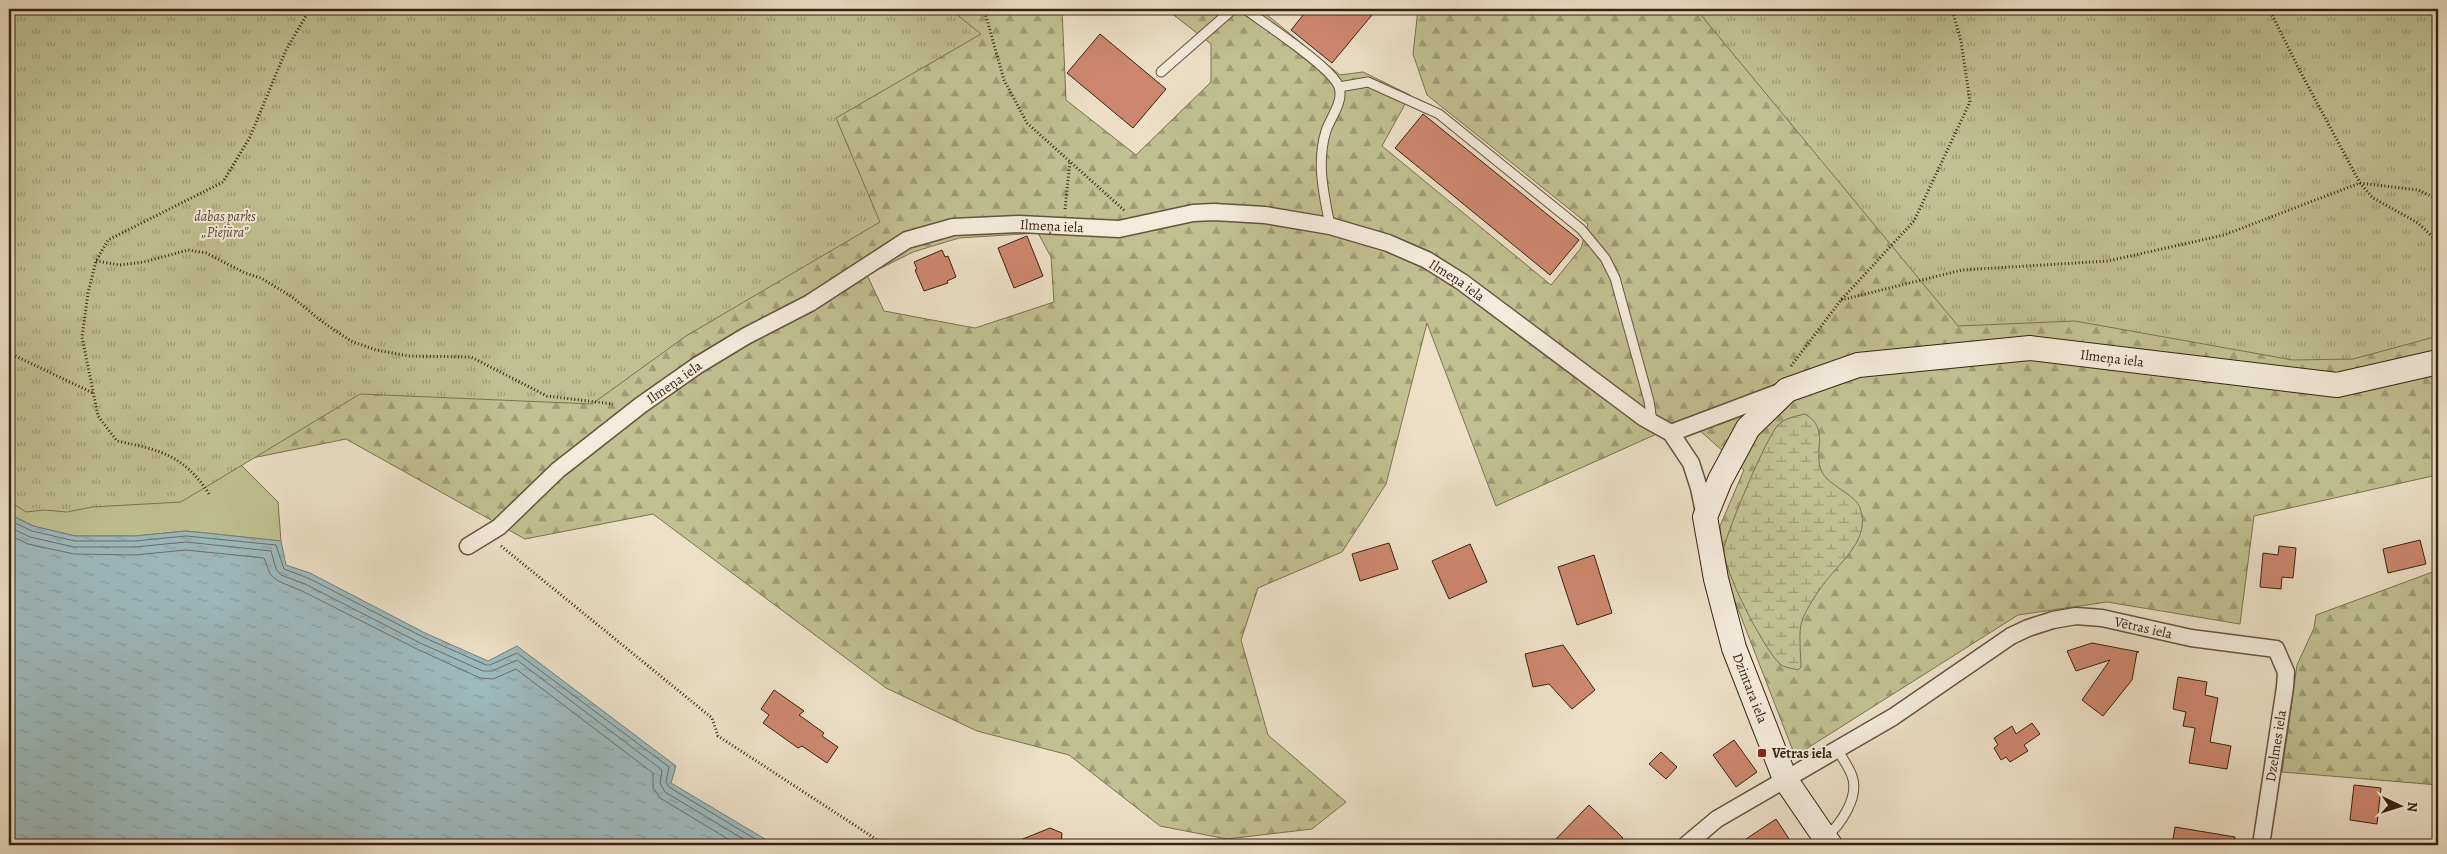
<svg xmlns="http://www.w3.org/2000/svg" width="2447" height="854" font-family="Alegreya,serif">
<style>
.grass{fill:#c0c090;stroke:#7c7150}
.forest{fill:url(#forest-firs);stroke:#7c7150;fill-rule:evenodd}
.wetland{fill:url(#wetland-marsh);stroke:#7c7150}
.park{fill:url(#park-tufts);stroke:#7c7150}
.water{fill:url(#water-ripples);stroke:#757e79}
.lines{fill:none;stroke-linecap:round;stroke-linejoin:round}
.shore{stroke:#6b6e68;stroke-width:1}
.building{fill:#cd876e;stroke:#392210}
.lane-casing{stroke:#66523e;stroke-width:11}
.street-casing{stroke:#66523e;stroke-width:19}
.secondary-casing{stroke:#392210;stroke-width:26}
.path{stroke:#392210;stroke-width:3;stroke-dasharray:1 2.5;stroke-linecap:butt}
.lane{stroke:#f3ebdb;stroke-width:9}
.street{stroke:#f3ebdb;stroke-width:16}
.secondary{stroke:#f3ebdb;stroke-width:24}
.poi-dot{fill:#8f2418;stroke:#f3ebdb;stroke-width:2}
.labels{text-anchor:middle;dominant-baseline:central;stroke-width:4;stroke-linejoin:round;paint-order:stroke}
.park-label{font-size:14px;font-style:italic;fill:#5b4a30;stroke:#f3ebdb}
.street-label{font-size:14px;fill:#392210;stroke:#f3ebdb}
.poi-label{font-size:14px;font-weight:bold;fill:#392210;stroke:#f3ebdb;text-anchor:start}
</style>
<defs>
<pattern id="forest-firs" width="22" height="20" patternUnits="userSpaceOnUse" patternTransform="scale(1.25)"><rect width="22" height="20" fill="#c0c090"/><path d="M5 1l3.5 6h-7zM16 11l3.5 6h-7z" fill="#9d9c74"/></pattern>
<pattern id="wetland-marsh" width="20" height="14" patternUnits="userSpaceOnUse" patternTransform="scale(1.25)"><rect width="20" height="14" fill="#c0c090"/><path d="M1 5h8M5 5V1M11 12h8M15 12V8" fill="none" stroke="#9d9c74"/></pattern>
<pattern id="park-tufts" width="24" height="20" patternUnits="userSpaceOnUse" patternTransform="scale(1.25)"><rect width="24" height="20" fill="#c0c090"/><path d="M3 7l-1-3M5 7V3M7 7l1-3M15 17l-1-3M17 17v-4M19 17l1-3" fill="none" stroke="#9d9c74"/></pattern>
<pattern id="water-ripples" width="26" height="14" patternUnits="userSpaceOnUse" patternTransform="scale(1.25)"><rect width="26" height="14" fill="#9dbbbf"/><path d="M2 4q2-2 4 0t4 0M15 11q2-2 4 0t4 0" fill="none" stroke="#88a0a3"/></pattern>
</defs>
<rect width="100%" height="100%" fill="#ede0c7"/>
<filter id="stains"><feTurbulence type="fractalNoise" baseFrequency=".004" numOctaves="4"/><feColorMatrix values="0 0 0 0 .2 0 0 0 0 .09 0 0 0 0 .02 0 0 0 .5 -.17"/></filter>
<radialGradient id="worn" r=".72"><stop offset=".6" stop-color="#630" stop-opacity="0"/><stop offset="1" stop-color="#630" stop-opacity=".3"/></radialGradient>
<path class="grass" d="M9 446 237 461 278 502 281 541 186 531 135 536H75L33 526 9 514Z"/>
<path class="forest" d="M9 9H1062L1066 100 1136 155 1211 82V44L1166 9H1260L1340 75 1363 72 1410 95 1382 146 1551 285 1581 248 1588 224 1427 95 1413 54 1418 9H2438V479L2437 475 2254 516 2240 624 2107 602 2018 615 1795 756 1724 573 1720 526 1744 470 1688 420 1496 506 1427 323 1386 484 1342 552 1258 588 1241 640 1268 735 1346 802 1312 829 1227 839 1160 826 1069 755 977 731 886 688 653 514 525 539 346 439 65 496ZM1038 233 1051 257 1054 302 975 328 884 311 867 275 913 252 959 238Z
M2438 570V785L2282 772 2297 665 2314 628 2316 615Z"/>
<path class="wetland" d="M1805 414C1831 429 1812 452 1822 472 1828 485 1856 495 1860 508 1871 539 1842 560 1825 582 1817 593 1806 609 1802 621 1798 631 1801 655 1801 667L1798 670C1792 668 1784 668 1780 664 1765 651 1721 567 1724 548 1727 531 1767 436 1778 425 1785 418 1796 416 1805 414Z"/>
<path class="park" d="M9 9H950L981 34 836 118 880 222 686 336 592 404 360 394 181 502 92 507 67 512 44 510 26 512 9 501Z
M1696 9H2438V336L2353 359 2293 360 2075 321 1958 326Z"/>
<path class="water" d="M9 514 33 526 75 536H135L186 531 281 541 286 565 310 573 425 633 488 661 517 646 676 766 671 783 775 845H9Z"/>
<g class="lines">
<path class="shore" d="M9 520 32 531 75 541H135L186 536 276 545 284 569 308 578 423 637 486 665H490L517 653 669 767 666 782 669 787 765 845
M9 527 30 537 74 547H135L186 542 271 551 276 569 281 575 305 584 420 643 483 671H492L517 660 662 770 660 783 665 792 753 845
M9 535 28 544 74 554 135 555 186 550 264 558 270 574 278 581 302 591 417 649 480 678 493 679 516 669 653 773V788L660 798 738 845"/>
</g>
<path class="building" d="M1308 9H1377L1332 63 1291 30Z
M1100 34 1166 89 1133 128 1067 73Z
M1423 114 1579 240 1550 275 1395 148Z
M1027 236 1043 276 1014 288 998 248Z
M942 250 945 257 948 256 956 277 947 281 948 283 924 291 915 270 917 269 914 262Z
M2420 540 2426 564 2388 573 2383 549Z
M1389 543 1398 569 1360 581 1352 554Z
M1470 544 1487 582 1449 599 1432 561Z
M2279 546 2296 548 2293 578 2282 577 2281 589 2260 587 2263 553 2278 555Z
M1594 555 1612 613 1577 625 1558 567Z
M2092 643 2139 652H2137L2132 680 2103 716 2082 700 2110 660 2076 671 2067 651Z
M1563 645 1595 690 1572 709 1549 684 1533 687 1525 654Z
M2178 677 2207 682 2205 695 2218 698 2210 742 2231 746 2227 769 2189 763 2195 728 2183 726 2186 712 2173 709Z
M774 690 804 711 799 715 824 733 822 736 838 747 827 763 802 746 798 748 763 723 769 715 761 709Z
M2032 723 2040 734 2024 745 2028 751 2010 762 2006 757 2001 760 1994 748 1998 745 1994 738 2012 726 2016 734Z
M1734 740 1757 772 1736 787 1713 755Z
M1661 752 1677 767 1666 779 1649 764Z
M2354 785 2381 788 2377 824 2350 820Z
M1589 805 1623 838 1616 845H1550Z
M1776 819 1793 845H1737Z
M2175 827 2235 837 2234 845H2172Z
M1050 828 1062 833 1061 845H1008Z"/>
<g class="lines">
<g class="lane-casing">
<path id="lane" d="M1245 9C1264 23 1333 68 1339 87 1344 102 1330 118 1326 131 1316 163 1324 194 1330 226
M1161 72 1233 9
M1339 87 1368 82 1439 114 1581 229 1605 258 1615 278 1649 401 1652 422
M1826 837C1840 825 1860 797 1852 776 1849 767 1842 758 1837 749"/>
</g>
<g class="street-casing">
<g id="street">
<path d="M1671 433 1780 392"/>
<path id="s1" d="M468 546 499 527 558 470 641 405 698 365 746 336 810 303 907 240 953 227 1019 224 1119 229 1193 213 1214 212 1265 215 1330 226 1388 243 1427 260 1462 282 1644 418 1671 433 1691 463 1699 488 1705 517"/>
<path id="s2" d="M1686 845 1717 819 1893 717 2011 636 2028 628 2053 620 2076 616 2102 618 2191 638 2276 649 2286 672 2285 687 2261 845"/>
</g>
</g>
<g class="secondary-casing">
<g id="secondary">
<path id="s3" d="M1830 845 1785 779 1734 648 1716 579 1705 517 1720 480 1748 428 1787 390 1858 365 2030 348 2337 385 2438 362"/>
</g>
</g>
<path class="path" d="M984 9 1004 80 1027 123 1125 211
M2269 9 2301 73 2360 183 2373 198 2418 223 2438 242
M1065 209 1070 161
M96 261 120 265 144 262 188 250 206 253 245 273 261 278 292 297 324 323 351 341 376 350 409 356 471 357 547 396 613 404
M1841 300 1962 270 2108 261 2224 235 2360 183 2418 190 2438 199
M2436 343 2438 336
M9 353 93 393
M1791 366 1841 300 1914 221 1970 102 1961 41 1952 9
M209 494C184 455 160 450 117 441L98 416 82 337 88 293 96 261 108 240 223 182 250 137 286 50 310 9
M501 546 712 718 718 736 885 845"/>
<use href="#lane" class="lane"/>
<use href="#street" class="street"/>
<use href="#secondary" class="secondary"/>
</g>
<rect class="poi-dot" x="1757" y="748" width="10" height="10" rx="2.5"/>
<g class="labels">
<g class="park-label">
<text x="225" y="216">dabas parks<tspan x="225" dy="16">„Piejūra”</tspan></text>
</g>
<g class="street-label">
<text stroke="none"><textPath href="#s1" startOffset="684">Ilmeņa iela</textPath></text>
<text stroke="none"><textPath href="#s1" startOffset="1104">Ilmeņa iela</textPath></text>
<text stroke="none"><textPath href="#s3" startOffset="839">Ilmeņa iela</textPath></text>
<text stroke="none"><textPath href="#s1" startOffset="264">Ilmeņa iela</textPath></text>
<text stroke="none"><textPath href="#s2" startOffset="524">Vētras iela</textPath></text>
<text transform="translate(1750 688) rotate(69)">Dzintara iela</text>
<text transform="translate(2276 746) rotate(-81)">Dzelmes iela</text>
</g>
<g class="poi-label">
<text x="1772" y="753">Vētras iela</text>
</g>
</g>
<rect width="2447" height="854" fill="none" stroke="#ede0c7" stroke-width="30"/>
<rect x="10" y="10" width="2427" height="834" fill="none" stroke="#392210" stroke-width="2.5"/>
<rect x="15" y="15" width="2417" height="824" fill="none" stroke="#392210"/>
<g transform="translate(2400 806) rotate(94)" stroke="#f3ebdb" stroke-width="4" paint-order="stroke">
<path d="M0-4L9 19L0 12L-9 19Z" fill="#392210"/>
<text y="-8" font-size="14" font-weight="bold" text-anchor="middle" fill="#392210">N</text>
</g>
<rect width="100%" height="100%" filter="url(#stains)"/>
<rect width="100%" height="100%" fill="url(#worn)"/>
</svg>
